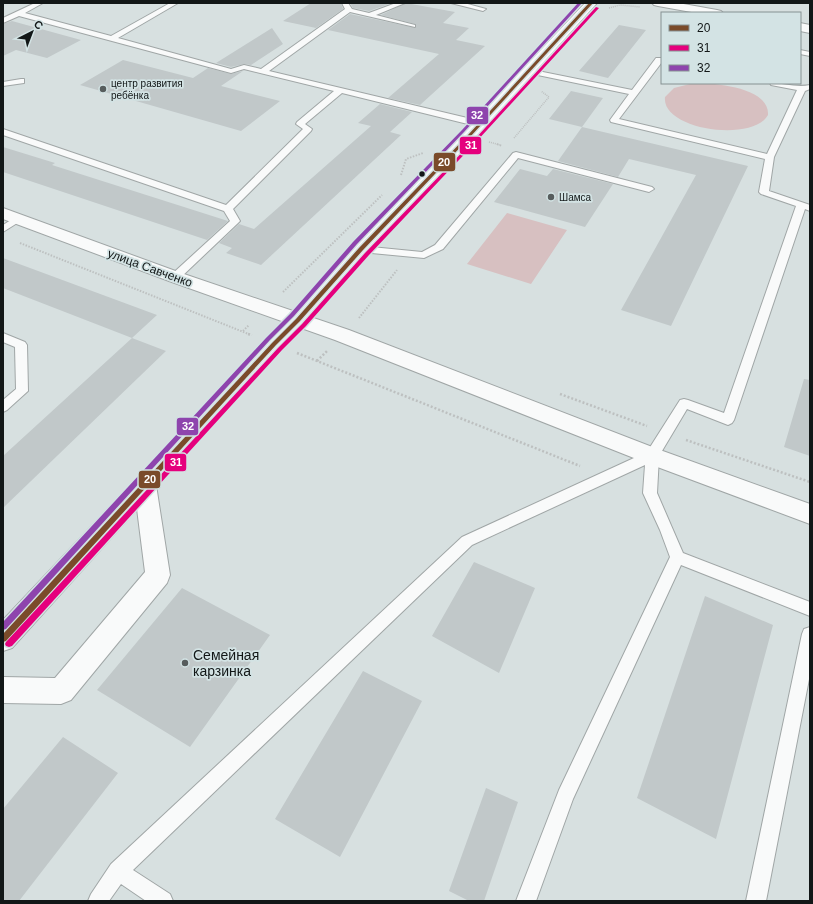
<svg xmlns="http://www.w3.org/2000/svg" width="813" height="904" font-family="Helvetica,sans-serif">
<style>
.green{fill:#d7c0c1}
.building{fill:#c1c8c9}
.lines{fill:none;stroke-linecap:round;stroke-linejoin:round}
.service-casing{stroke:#a0a6a6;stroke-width:2}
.minor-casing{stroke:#a0a6a6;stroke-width:2}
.secondary-casing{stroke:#a0a6a6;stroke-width:2}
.path-far2{stroke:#bdc0c0;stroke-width:1.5;stroke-dasharray:1 1;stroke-linecap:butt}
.path-far1{stroke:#bdc0c0;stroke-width:2;stroke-dasharray:1.5 1.5;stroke-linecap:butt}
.path{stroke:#bdc0c0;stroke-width:2.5;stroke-dasharray:2 2;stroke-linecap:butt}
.service{fill:#f9fafa;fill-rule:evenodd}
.minor{fill:#f9fafa;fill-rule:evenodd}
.secondary{fill:#f9fafa;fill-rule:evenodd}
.bus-1-casing{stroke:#d3e3e4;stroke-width:3}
.bus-2-casing{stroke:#d3e3e4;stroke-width:3}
.bus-3-casing{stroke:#d3e3e4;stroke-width:3}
.bus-1{fill:#7a4b2a;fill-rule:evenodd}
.bus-2{fill:#e5007d;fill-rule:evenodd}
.bus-3{fill:#8e44ad;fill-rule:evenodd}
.poi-dot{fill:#575d5d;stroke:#d3e3e4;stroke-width:1.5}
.bus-dot{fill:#121717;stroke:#d3e3e4;stroke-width:1.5}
.labels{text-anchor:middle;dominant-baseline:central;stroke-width:3.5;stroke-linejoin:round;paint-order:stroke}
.far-poi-label{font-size:10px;fill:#121717;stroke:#d3e3e4;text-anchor:start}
.street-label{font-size:12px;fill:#121717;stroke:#d3e3e4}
.near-poi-label{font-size:14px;fill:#121717;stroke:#d3e3e4;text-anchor:start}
.line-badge{stroke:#d3e3e4;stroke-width:1.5}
.badge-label{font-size:11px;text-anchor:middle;font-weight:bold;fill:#fff}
</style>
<rect width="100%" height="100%" fill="#d7e0e0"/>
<path class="green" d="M694 83C714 83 770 87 768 115 753 143 661 130 665 97L674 88Z
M507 213 567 230 531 284 467 264Z"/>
<path class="building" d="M311 3H341L343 9 316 28 283 21Z
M350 3H392L369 11 353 8Z
M406 3 455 12 443 23 469 28 456 40 485 46 420 105 388 98 439 54 328 30 350 14 416 28 415 24 381 15Z
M12 21 81 40 47 58 16 50 3 56V24Z
M619 25 646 30 608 78 579 71Z
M272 28 283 44 251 65 244 64 231 67 216 63Z
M123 60 193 78 208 68 231 74 243 71 221 86 280 101 241 131 80 85Z
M571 91 603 98 582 127 549 119Z
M380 104 412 112 390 132 401 135 261 265 226 253 232 248 219 243 239 224 254 229 371 126 358 123Z
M582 127 748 166 671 326 621 310 696 175 629 159 618 177 558 161Z
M3 147 55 163 52 165 228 221 207 240 3 172Z
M520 169 547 176 553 169 613 184 585 227 494 202Z
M3 258 157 315 132 338 3 288Z
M132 338 166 351 3 508V456Z
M804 379 810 380V456L784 447Z
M474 562 535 588 499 673 432 636Z
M182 588 270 635 190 747 97 690Z
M705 596 773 625 716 839 637 798Z
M363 671 422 701 340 857 275 819Z
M63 737 118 773 19 901H3V809Z
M486 788 518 802 484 901H469L449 891Z"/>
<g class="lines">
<g class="service-casing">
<path id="service" d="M35 3H43L25 13 111 36 170 3H178L118 38 231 69 244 65 261 69 345 9 342 3H348L352 9 369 13 396 3H405L376 15 415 25V27L350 12 269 71 480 121 484 124 480 127 342 93 305 124 312 129 311 131 233 209 240 221 238 223 179 279H171L170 277 171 275 230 221 224 211 3 135V129L226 205 303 129 296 124 297 122 334 91 244 69 231 73 19 16 3 23V18Z
M451 3H464L486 9 483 11Z
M800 50 810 52V56L800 54Z
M656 58H662V62L619 119 767 154 797 90 771 85 770 83C783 83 797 88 810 85V89L805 91 774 157 769 191 810 205V211L805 209 734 420 732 423 728 425 687 409 659 456 657 493 683 553 810 602V616L681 565 573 799 536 901H516L559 790 670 557 660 530 643 493 645 465 472 545 133 870 170 894 173 901H146L121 884 109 901H88L91 894 111 864 462 537 647 452 680 400 684 399 688 400 724 413 796 206 761 194 759 192 765 159 611 122 610 120 629 94 528 73 524 71 528 69 632 90Z
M21 79H24V83L3 86V82Z
M516 152 652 187 654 189 649 192 518 158 443 249 424 258 361 252 356 249 361 246 422 252 435 245 513 153Z
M19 215 24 218 22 220 3 232V225Z
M3 333 25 342 27 345 28 391 7 410 3 412V400L16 389 15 347 3 342Z
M810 627V674L766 901H746L802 634 804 629Z"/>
</g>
<g class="minor-casing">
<path id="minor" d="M3 208 181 273 349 330 660 450 810 504V524L644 462 335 340 169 281 3 219Z
M145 476 153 479 156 485 170 575 167 583 71 700 61 704 3 703V677L55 678 145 572 134 485 137 479Z"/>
</g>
<g class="secondary-casing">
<path id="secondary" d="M585 3H597L474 139 367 253 305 324 281 349 12 648 3 651V620Z
M652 3H678L717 10 721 11 723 13H697L658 6 654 5Z
M800 23 810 25V33L800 31Z"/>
</g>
<path class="path-far2" d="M609 8 620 5 640 7
M514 138 549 97 541 91
M489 142 500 145"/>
<path class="path-far1" d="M497 144 502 146
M401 175 406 159 423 153
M20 243 251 335
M283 292 382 195
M359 318 397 270
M243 331 249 325"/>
<path class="path" d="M248 334 252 335
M297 353 580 466
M317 361 327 351
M560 394 647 426
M686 440 810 482"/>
<use href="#service" class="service"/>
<use href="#minor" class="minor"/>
<use href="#secondary" class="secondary"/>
<g class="bus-1-casing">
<path id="bus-1" d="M589 3H593L470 137 363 250 300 321 276 345 6 641 3 642V634L272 343 296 319 359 248 468 135Z"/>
</g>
<g class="bus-2-casing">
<path id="bus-2" d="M596 7 599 8 476 142 369 255 306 326 282 350 12 646 9 647 6 646 5 644 6 642 278 348 302 324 365 253 474 140Z"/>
</g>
<g class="bus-3-casing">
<path id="bus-3" d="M578 3H582L464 132 357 244 294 316 270 340 6 629 3 630V622L266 338 290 314 353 242 462 130Z"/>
</g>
<use href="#bus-1" class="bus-1"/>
<use href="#bus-2" class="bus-2"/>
<use href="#bus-3" class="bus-3"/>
</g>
<g class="poi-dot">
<circle cx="103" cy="89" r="4"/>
<circle cx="551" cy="197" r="4"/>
<circle cx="185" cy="663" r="4"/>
</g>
<circle class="bus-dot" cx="422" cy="174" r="3.5"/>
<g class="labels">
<g class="far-poi-label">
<text x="111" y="83">центр развития<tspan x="111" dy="12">ребёнка</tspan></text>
<text x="559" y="197">Шамса</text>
</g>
<g class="street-label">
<text transform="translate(150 268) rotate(20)">улица Савченко</text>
</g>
<g class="near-poi-label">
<text x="193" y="655">Семейная<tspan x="193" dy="16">карзинка</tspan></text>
</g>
</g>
<g class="line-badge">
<rect x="466" y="106" width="23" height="19" rx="4" fill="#8e44ad"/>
<rect x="459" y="136" width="23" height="19" rx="4" fill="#e5007d"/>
<rect x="433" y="152" width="23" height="20" rx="4" fill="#7a4b2a"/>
<rect x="176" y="417" width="23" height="19" rx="4" fill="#8e44ad"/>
<rect x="164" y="453" width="23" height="19" rx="4" fill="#e5007d"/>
<rect x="138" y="470" width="23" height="19" rx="4" fill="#7a4b2a"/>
</g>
<g class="badge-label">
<text x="477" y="119">32</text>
<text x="471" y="149">31</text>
<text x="444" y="166">20</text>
<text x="188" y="430">32</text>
<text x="176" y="466">31</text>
<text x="150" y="483">20</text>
</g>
<rect width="813" height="904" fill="none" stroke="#121717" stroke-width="8"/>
<rect x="661" y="12" width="140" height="72" fill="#d3e3e4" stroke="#869192"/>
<rect x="669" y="25" width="20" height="6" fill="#7a4b2a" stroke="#869192"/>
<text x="697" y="32" font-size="12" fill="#121717">20</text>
<rect x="669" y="45" width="20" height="6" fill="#e5007d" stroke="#869192"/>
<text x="697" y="52" font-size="12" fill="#121717">31</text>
<rect x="669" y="65" width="20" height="6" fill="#8e44ad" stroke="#869192"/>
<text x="697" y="72" font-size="12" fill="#121717">32</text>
<g transform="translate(32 32) rotate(42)" stroke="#d3e3e4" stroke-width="3" paint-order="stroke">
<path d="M0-3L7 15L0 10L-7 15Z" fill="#121717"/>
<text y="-6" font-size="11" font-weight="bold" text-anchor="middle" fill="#121717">С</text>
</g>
</svg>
